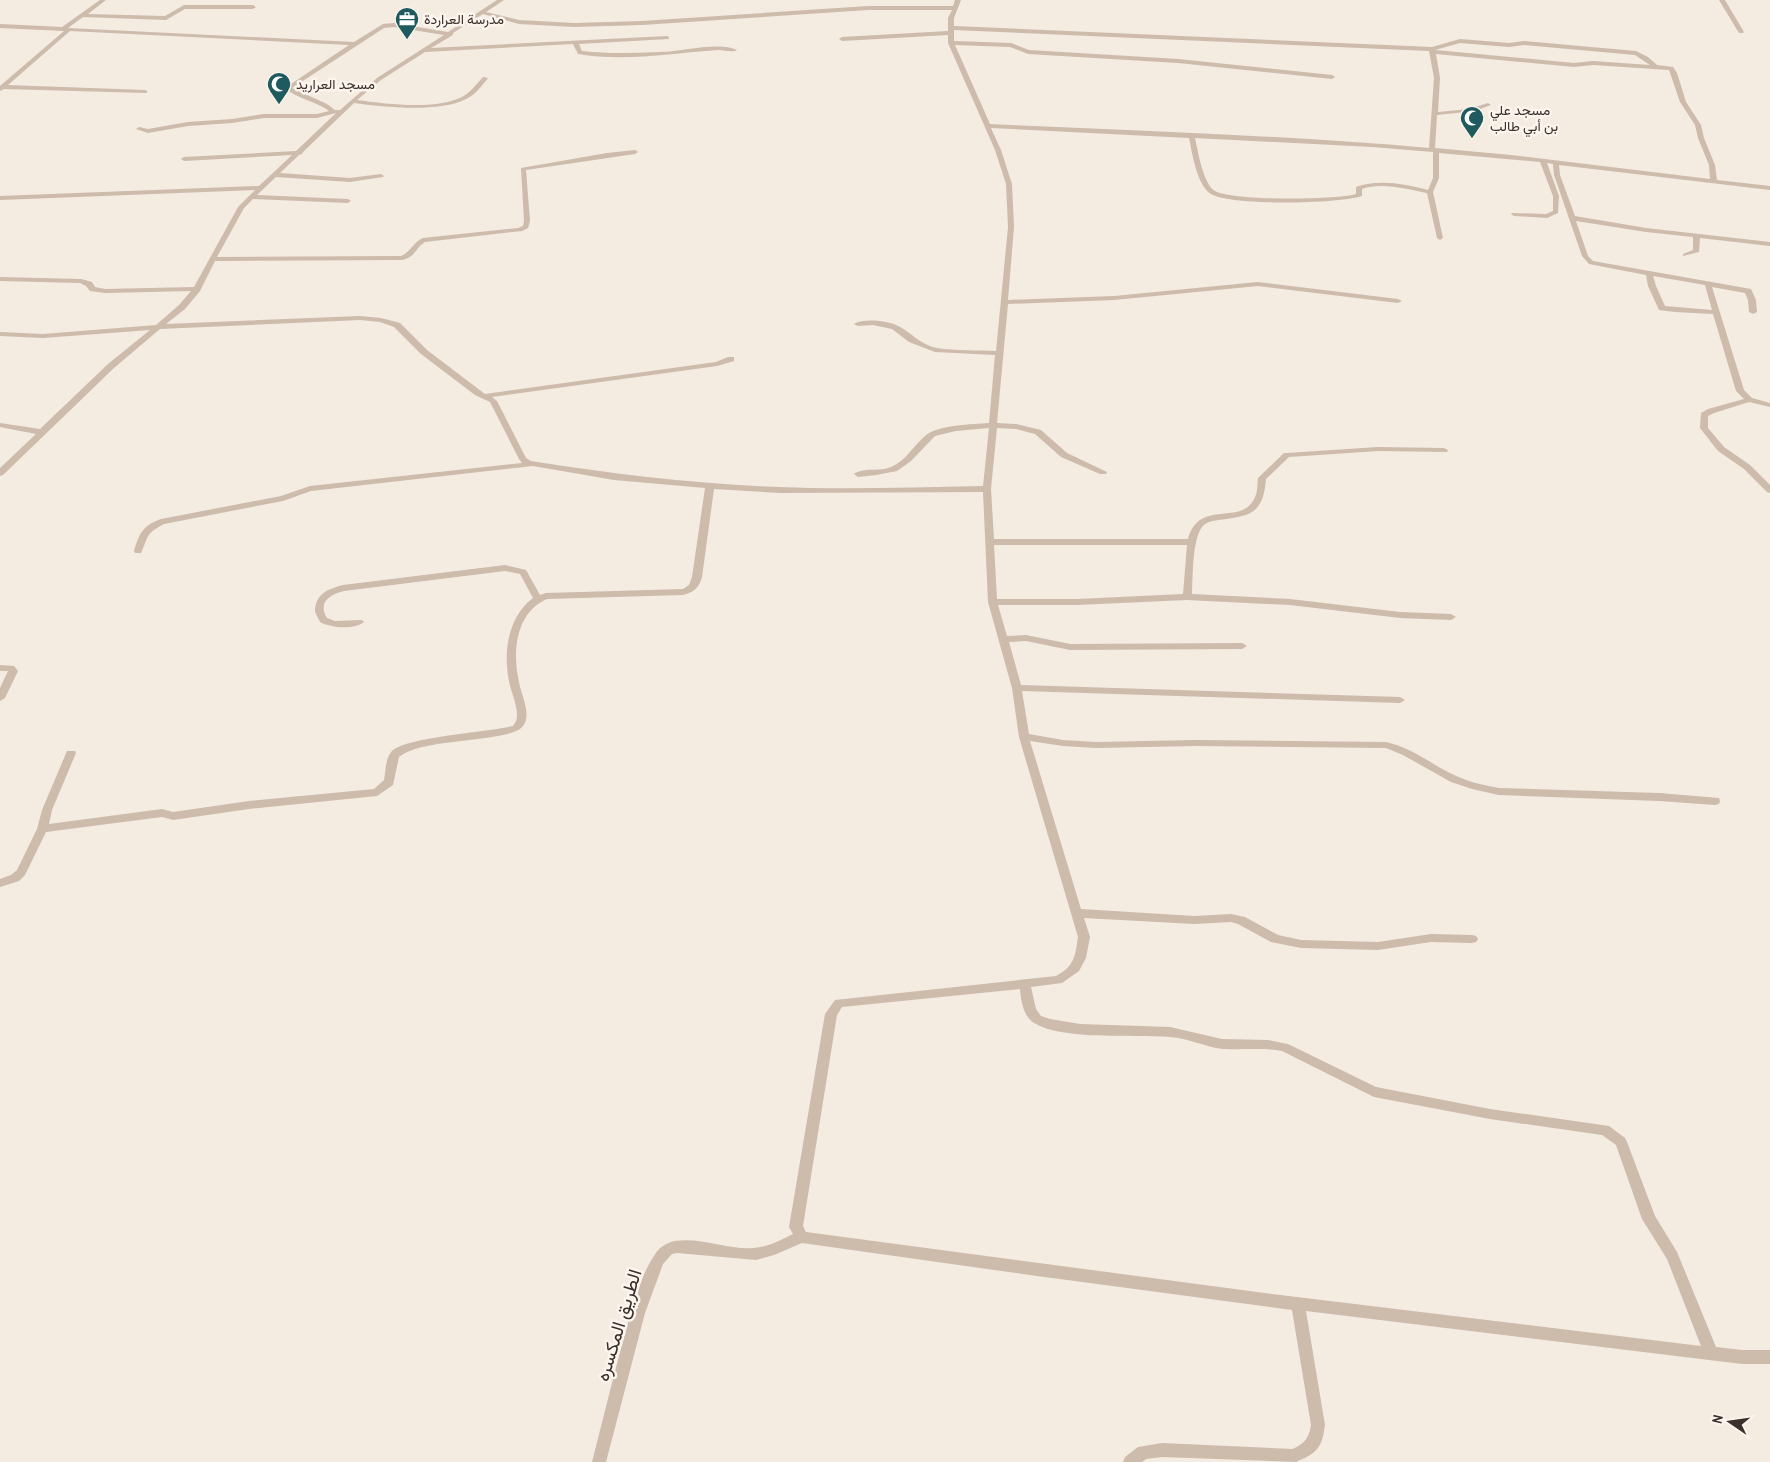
<svg xmlns="http://www.w3.org/2000/svg" width="1770" height="1462" font-family="'Archivo Narrow',Vazirmatn,sans-serif">
<style>
.lines{fill:none;stroke-linecap:round;stroke-linejoin:round}
.street{fill:#cdbbac;fill-rule:evenodd}
.labels{text-anchor:middle;dominant-baseline:central;stroke-width:5;stroke-linejoin:round;paint-order:stroke}
.far-poi-label{font-size:14px;fill:#3b302b;stroke:#fbf5ee;text-anchor:start}
.near-street-label{font-size:19px;fill:#3b302b;stroke:#fbf5ee}
</style>
<rect width="100%" height="100%" fill="#f4ebe1"/>
<g class="lines">
<path class="street" d="M100 0H106L88 14 165 16 184 5H253L256 7 253 9H185L166 20 83 17 68 28 354 42 383 24 394 23 448 32 497 0H504L486 12 519 20 574 23 642 21 868 6H953L955 0H961L954 18V26L1432 47 1460 39 1509 43 1524 41 1636 51 1648 57 1657 65 1673 67 1677 73 1686 102 1701 125 1704 138 1715 165 1717 180 1770 186V190L1559 165 1560 175 1575 216 1646 228 1770 242V246L1700 238 1699 252 1683 256V254L1693 250V237L1646 232 1576 221 1588 256 1593 261 1751 289 1756 300 1757 312 1753 314 1749 312 1748 300 1745 293 1712 287 1744 390 1752 398 1770 403V407L1749 402 1714 413 1708 416V428L1724 447 1750 465 1770 485V493L1767 492 1744 469 1718 451 1700 428 1701 413 1708 409 1744 399 1736 391 1713 314 1675 312 1659 310 1648 286 1646 275 1589 264 1582 256 1554 175 1553 164 1547 163 1559 196 1558 213 1547 218 1514 216 1511 214 1512 213 1546 214 1553 211V196L1540 162 1439 153V178L1433 192 1443 238 1440 240 1437 238 1427 193C1407 189 1381 182 1362 189V196C1338 204 1231 206 1211 194 1197 186 1192 152 1189 138L991 128 1001 150 1012 184 1014 227 1008 300 1114 296 1258 282 1398 299 1402 301 1398 303 1258 286 1114 300 1008 304 997 423 1016 424 1041 430 1067 453 1107 472 1106 474H1100L1061 457 1035 434 1016 429 997 428 991 489 994 539H1188C1200 497 1242 528 1255 497 1258 492 1257 484 1258 478L1284 453H1287L1378 447 1444 448 1448 450 1447 452 1378 451 1289 457 1266 479C1263 514 1251 516 1218 520 1212 521 1206 522 1202 527 1192 541 1193 576 1192 594L1290 599 1400 612 1451 614 1456 617 1451 620 1400 618 1290 605 1187 600 1077 605H998L1007 636 1026 635 1070 644 1242 643 1247 646 1242 649 1070 650 1026 641 1009 642 1021 685 1400 697 1405 700 1400 703 1022 691 1029 734 1063 740 1096 742 1195 740 1386 742C1410 747 1428 762 1450 773 1465 781 1482 785 1499 788L1659 793 1719 798 1720 801 1719 804 1715 805 1659 801 1499 795 1472 789 1451 782 1403 755 1386 748 1195 746 1096 748 1063 746 1030 741 1081 909 1194 916 1231 914 1245 917 1278 935 1301 940 1378 942 1431 934 1472 935 1476 936 1478 939 1476 942 1472 943 1431 942 1378 950 1301 948 1271 942 1238 924 1231 922 1194 924 1084 918 1090 937 1086 958 1079 971 1062 983 1031 987 1036 1009 1041 1016 1050 1019 1080 1024 1170 1027 1222 1039 1268 1040 1288 1044 1376 1087 1490 1109 1609 1126 1625 1138 1627 1142 1655 1216 1677 1252 1716 1347 1742 1350H1770V1364H1742L1306 1311 1325 1425C1322 1448 1317 1453 1296 1462L1162 1457 1146 1459 1142 1462H1123L1125 1457 1138 1447 1162 1443 1293 1449C1305 1443 1309 1438 1311 1425L1292 1310 1037 1276 802 1243 774 1255 756 1260 677 1253 672 1254 663 1264 645 1313 606 1462H592C604 1415 615 1369 628 1323 635 1301 641 1275 654 1256 659 1247 666 1243 675 1241 701 1237 728 1250 754 1248 768 1247 781 1240 793 1234L789 1227 825 1014 835 1000 1056 976C1075 966 1075 956 1078 937L1019 737 1012 688 988 602 983 492 780 493 714 489 702 577C699 588 694 592 683 595L547 599C516 612 512 652 519 682 521 695 532 714 523 726 511 743 422 737 399 757L393 785 377 796 249 809 173 820 162 817 46 832 25 875 19 881 0 887V879L11 875 17 870 37 829 42 810 67 751H75L76 753 52 810 49 824 162 809 173 812 249 801 374 789 384 780C386 771 385 758 392 751 406 737 488 732 513 726 516 722 517 720 517 715 517 704 511 692 509 681 503 652 508 617 533 598L520 574 505 571 344 591C331 594 317 602 327 618L335 621 362 620 364 622C354 630 331 628 320 622L315 612C315 594 328 589 343 585L505 565 526 570 540 595 546 593 683 589 689 585 692 577 705 488 614 480 533 466 311 491 283 501 164 524C145 534 149 536 141 553H135L134 551C139 534 143 525 161 519L281 496 310 486 522 463 519 459 490 402 475 395 421 354 394 327 380 322 360 320 160 329 114 368 3 475 0 476V468L36 434 0 427V423L40 429 108 364 150 330 43 338 0 336V332L43 334 156 325 179 305 191 291 105 293 90 291 86 286 80 283 0 281V277L81 279 92 282 95 287 105 289 194 287 238 207 255 190 0 200V196L259 186 292 155 184 161 181 159 184 157 296 151 336 113 317 118H264L232 123 188 126 148 133 136 129 139 127 148 129 188 122 232 119 264 114H317L329 111C316 101 297 99 285 88L349 45 70 31 8 85 145 90 147 91V93L4 89 0 91V86L64 31 0 28V24L62 27ZM868 10H952L948 18V31L842 37 839 39 842 41 948 35V43L995 150 1006 184 1008 227 996 351C977 350 956 351 937 348 920 345 910 331 896 325 886 321 864 318 854 324L858 326 873 325 892 329 909 342 935 352 995 355 989 423C973 424 937 425 925 436 913 446 906 461 891 467 880 472 863 467 854 474L858 477 876 475 897 471 911 461 935 436 956 431 989 428 983 486C915 487 847 490 779 487 695 484 613 474 531 461L526 458 497 401 492 397 717 366 734 361V357H728L716 362 485 394 427 350 400 323 381 318 360 316 166 324 185 309 200 291 215 261 402 260C417 256 414 249 425 242L522 231 528 228 530 221 526 170 635 154 638 152 635 150 607 153 521 168 524 221 523 226 518 228 423 238C413 242 411 252 401 256L217 257 244 208 253 199 348 203 351 201 348 199 257 195 276 177 350 182 383 177 384 176 381 174 350 178 280 173 299 155 302 154 303 152 354 103C384 107 439 113 466 99 475 95 482 86 488 78L483 77C476 85 469 94 460 98 433 110 386 104 357 100L381 80 425 52 573 44 578 54C624 62 672 53 718 50 725 50 731 53 737 50 720 41 680 52 660 52 634 53 608 54 582 51L579 44 669 39V37L667 36 431 48 453 35V33L483 14 519 24 574 27 642 25ZM394 27 444 35 377 78 340 110H335L327 104 292 88 384 28ZM954 30 1429 51 1434 78 1429 148C1282 135 1137 131 990 124L955 45 1010 47 1028 54 1178 63 1332 79 1335 77 1332 75 1178 59 1029 50 1011 43 954 41ZM1460 43 1509 47 1524 45 1635 55 1650 65 1593 61 1574 63 1435 50ZM1436 54 1574 67 1593 65 1669 70 1680 102 1695 125 1698 138 1709 165 1710 179 1511 155 1435 148 1437 115 1475 111 1491 105 1488 103 1469 109 1438 112 1440 78ZM1195 138 1372 147 1433 152V178L1428 190C1405 184 1378 179 1356 187V194C1337 200 1232 201 1215 191 1203 184 1198 151 1195 138ZM1653 276 1705 285 1712 310 1665 306 1656 286ZM994 545H1187L1183 594 1077 599H997ZM1020 989C1021 1000 1023 1016 1034 1023 1064 1041 1134 1034 1170 1037 1188 1038 1205 1047 1223 1049 1240 1050 1258 1048 1276 1050L1282 1051 1374 1097 1490 1119 1602 1135 1616 1145 1642 1219 1667 1259 1701 1346 1272 1294 806 1232 803 1226 837 1015 842 1007Z
M1719 0H1725L1744 32 1743 33H1739Z
M0 665 14 666 18 671 5 698 0 701V688L8 671H0Z"/>
</g>
<defs>
<g id="office-pin" transform="scale(1.25)"><path d="M0 17L-7.5 6A9.5 9.5 0 1 1 7.5 6Z" fill="#1f5a5e" stroke="#fbf5ee"/><path d="M-6-3h4V-5.5h4V-3h4V5H-6ZM-1-4.5V-3h2v-1.5ZM-6 0V1H6V0Z" fill="#fff"/></g>
<g id="mosque-pin" transform="scale(1.25)"><path d="M0 17L-7.5 6A9.5 9.5 0 1 1 7.5 6Z" fill="#1f5a5e" stroke="#fbf5ee"/><path d="M3.5-4.9A6 6 0 1 0 3.5 4.9A5 5 0 1 1 3.5-4.9Z" fill="#fff"/></g>
</defs>
<g fill-rule="evenodd">
<use href="#office-pin" x="407" y="19"/>
<use href="#mosque-pin" x="279" y="84"/>
<use href="#mosque-pin" x="1472" y="118"/>
</g>
<g class="labels">
<g class="far-poi-label">
<text x="424" y="19">مدرسة العراردة</text>
<text x="296" y="84">مسجد العراريد</text>
<text x="1490" y="110">مسجد علي<tspan x="1490" dy="16">بن أبي طالب</tspan></text>
</g>
<g class="near-street-label">
<text transform="translate(618 1325) rotate(-73)">الطريق المكسره</text>
</g>
</g>
<g transform="translate(1730 1422) rotate(283)" stroke="#fbf5ee" stroke-width="4" paint-order="stroke">
<path d="M0-4L9 19L0 12L-9 19Z" fill="#3b302b"/>
<text y="-8" font-size="14" font-weight="bold" text-anchor="middle" fill="#3b302b">N</text>
</g>
</svg>
